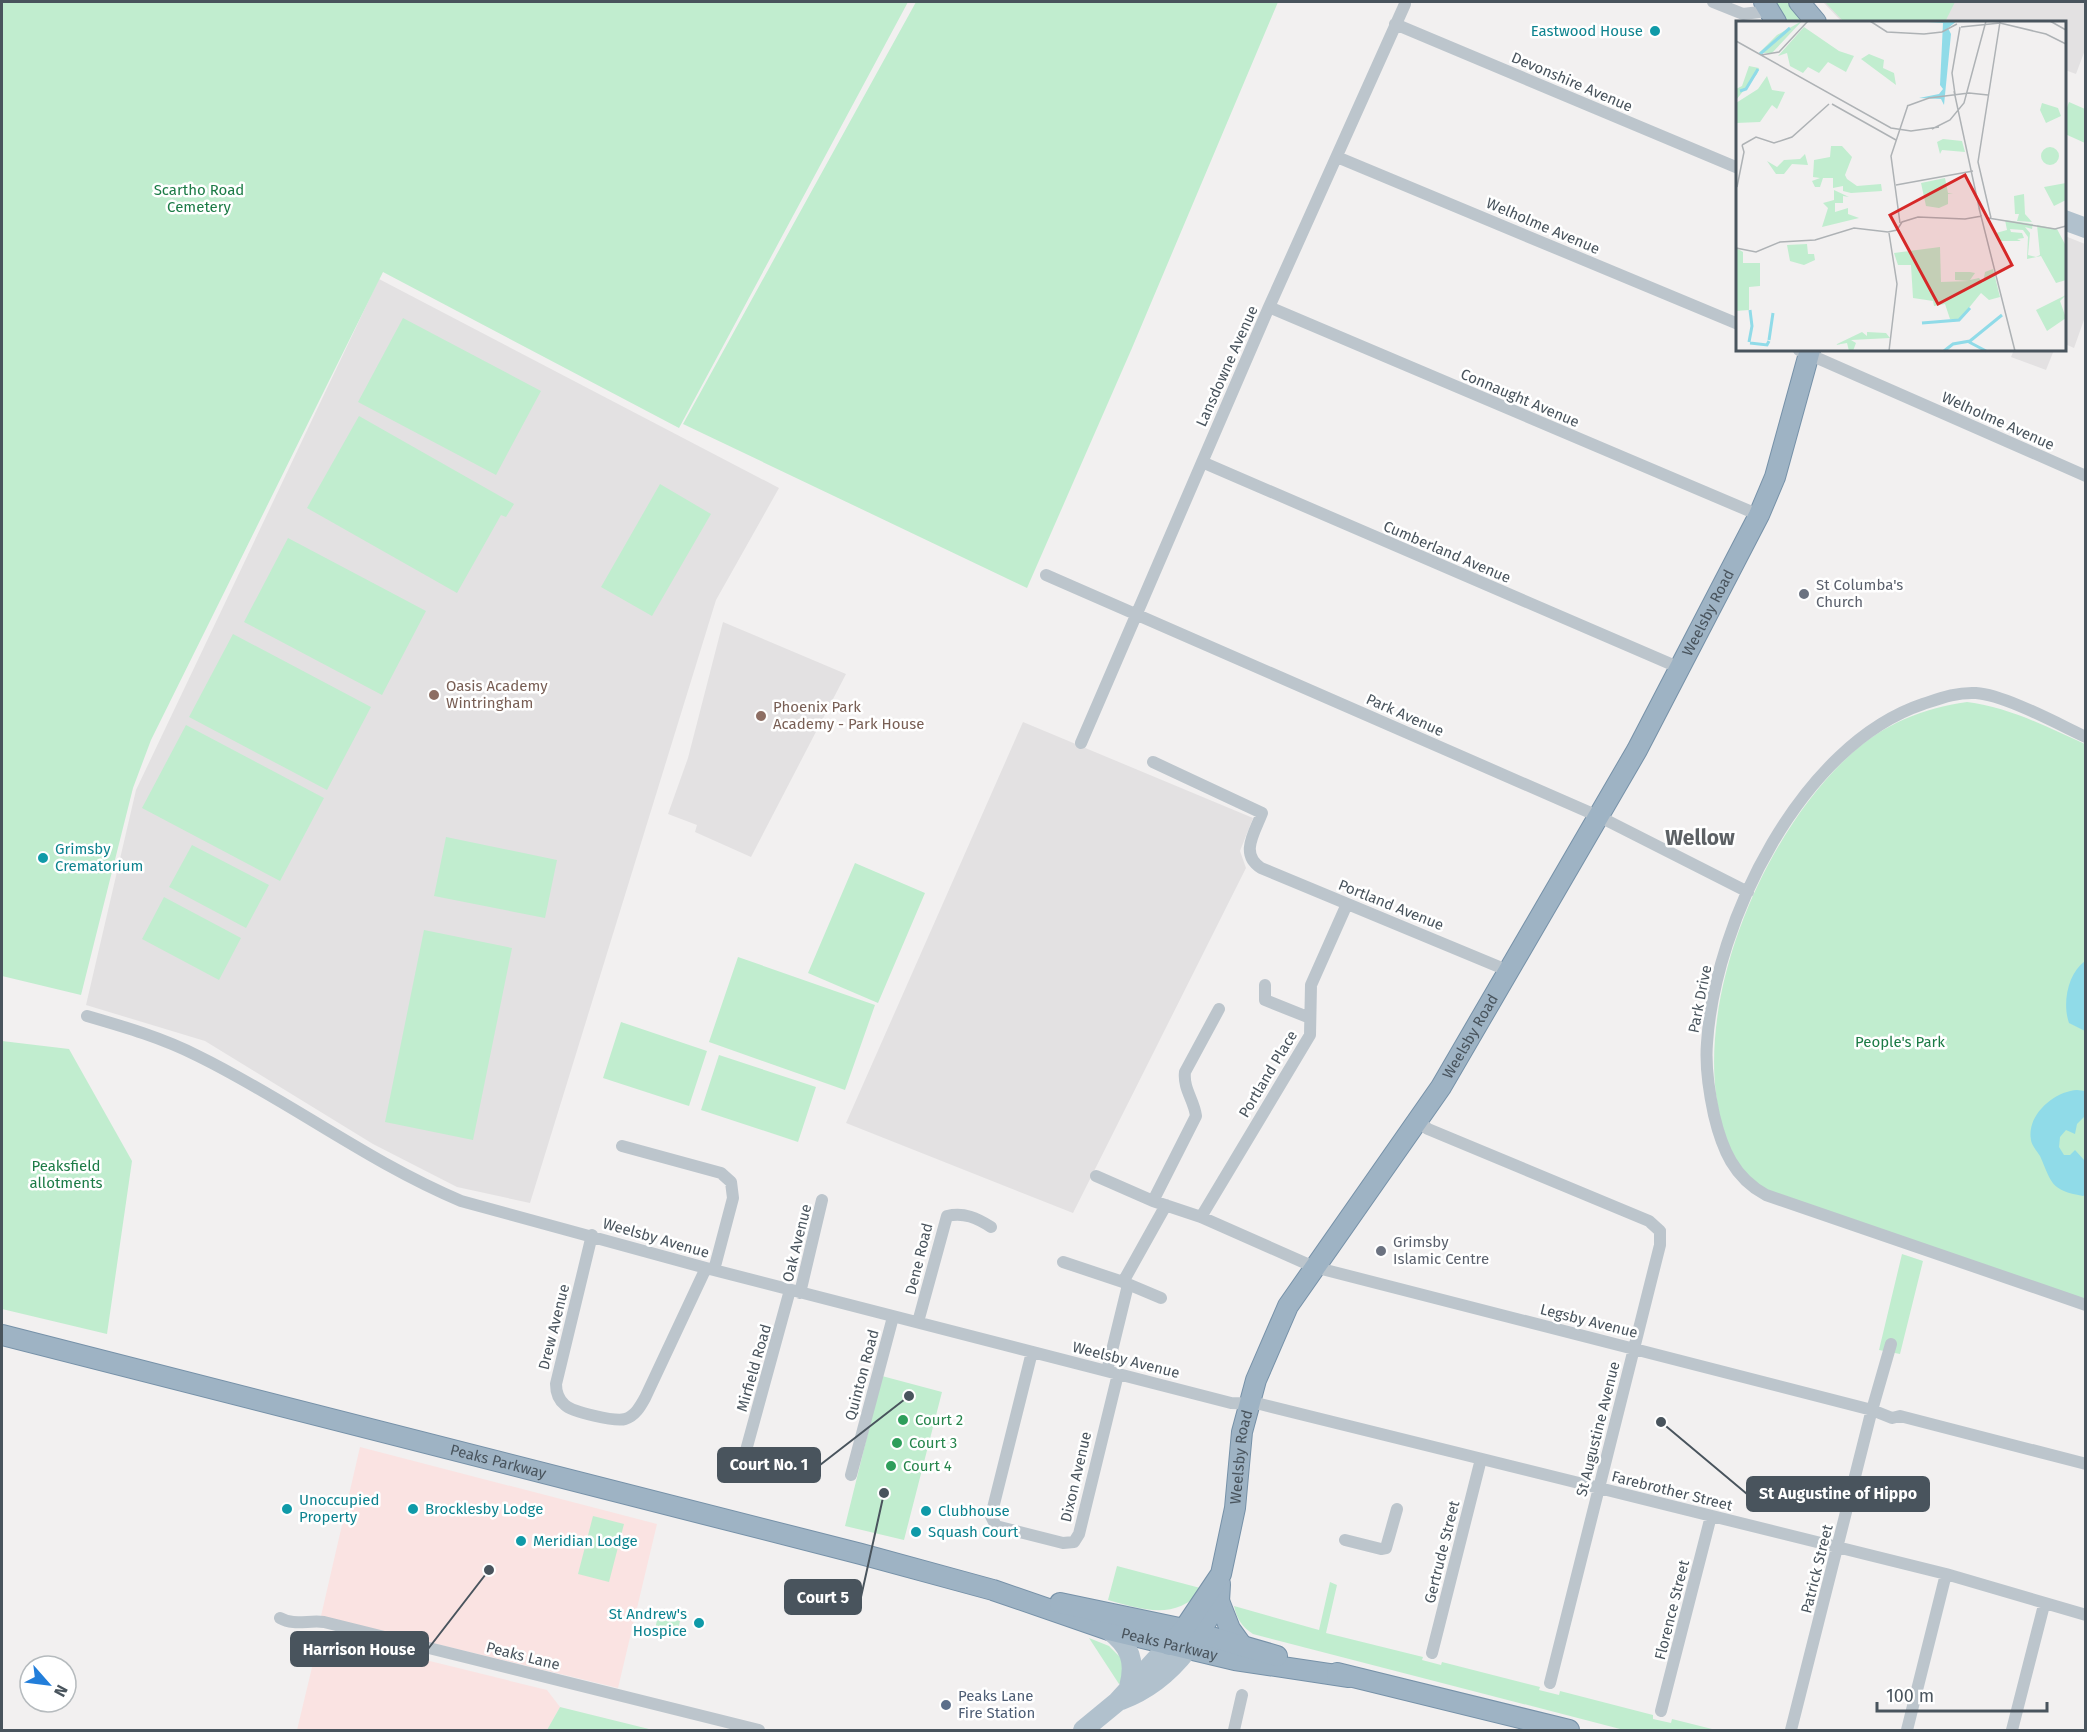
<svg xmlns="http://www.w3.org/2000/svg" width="2087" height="1732" font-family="'Fira Sans',sans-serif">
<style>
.education{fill:#e3e1e2}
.medical{fill:#fae3e2}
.green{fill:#c1edcf}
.water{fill:#90dbe8}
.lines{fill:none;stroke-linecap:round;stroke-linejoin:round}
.trunk-casing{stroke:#7691a8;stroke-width:22}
.minor{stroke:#bcc5cc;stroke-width:12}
.primary{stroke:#b1c1cd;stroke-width:20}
.trunk{stroke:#9eb3c4;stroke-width:20}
.culture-dot{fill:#0f9aa8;stroke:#fff;stroke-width:2}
.worship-dot{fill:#6b7280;stroke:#fff;stroke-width:2}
.education-dot{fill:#8d6e63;stroke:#fff;stroke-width:2}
.leisure-dot{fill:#2e9e5b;stroke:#fff;stroke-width:2}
.service-dot{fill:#5c6f8a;stroke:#fff;stroke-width:2}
.labels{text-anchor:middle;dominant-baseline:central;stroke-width:5;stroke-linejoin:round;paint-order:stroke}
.culture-label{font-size:15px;fill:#0d838f;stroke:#fff;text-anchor:start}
.street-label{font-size:15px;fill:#49545d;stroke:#fff}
.park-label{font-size:15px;fill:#1c7b46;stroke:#fff}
.worship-label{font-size:15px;fill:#5b616d;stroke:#fff;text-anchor:start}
.education-label{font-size:15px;fill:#785e54;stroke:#fff;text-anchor:start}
.leisure-label{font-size:15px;fill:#27864d;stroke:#fff;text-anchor:start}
.service-label{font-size:15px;fill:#4e5e75;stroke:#fff;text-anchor:start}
.district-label{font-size:21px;font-weight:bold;fill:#5d6165;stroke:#fff}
.inset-river{fill:none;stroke:#90dbe8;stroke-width:3}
.inset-road{fill:none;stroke:#aeb2b5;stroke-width:1.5}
.view{fill:#d62828;fill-opacity:0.15;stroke:#d62828;stroke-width:3}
.inset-edge{fill:none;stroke:#49545d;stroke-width:3}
.leader{fill:none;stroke:#49545d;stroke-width:2}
.callout-dot{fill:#49545d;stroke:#fff;stroke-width:2}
.callout{fill:#49545d;stroke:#49545d;stroke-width:2}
.callout-label{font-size:16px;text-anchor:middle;font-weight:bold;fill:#fff}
</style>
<rect width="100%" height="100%" fill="#f2f0f0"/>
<path class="education" d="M1823 2H2085V50L2076 74 2065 70 2064 22H1842Z
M2065 236 2085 244V317L2074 348 2065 344Z
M379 279 779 488 716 600 530 1203 457 1187 373 1144 205 1041 86 1005 136 790Z
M2014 350H2054L2046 370 2011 357Z
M723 622 846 674 751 857 695 832 697 825 668 814 688 758Z
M1023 722 1253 818 1240 851 1246 868 1073 1213 846 1123Z"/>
<path class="medical" d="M360 1447 657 1524 618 1688 321 1616Z
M320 1634 547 1690 560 1707 547 1730H297Z"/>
<path class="green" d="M2 2H908L679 428 383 272 151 740 133 788 81 995 2 976Z
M916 2H1278L1132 348 1027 588 683 424Z
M1770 2H1788L1803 22H1782Z
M1825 2H1955L1945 22H1844Z
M2069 102 2085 109V143L2065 134V113Z
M403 318 541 391 496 475 358 402Z
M359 416 514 504 506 517 501 515 457 593 307 508Z
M660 484 711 514 652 616 601 587Z
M288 538 426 611 382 695 244 622Z
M233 634 371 707 327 790 189 717Z
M1967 702C2009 707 2047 727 2085 744L2086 1300C1999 1271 1912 1242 1826 1211 1810 1205 1765 1193 1754 1184 1736 1169 1727 1142 1721 1121 1691 1003 1763 834 1851 754 1884 724 1923 708 1967 702Z
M186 725 324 798 280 881 142 808Z
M446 837 557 860 545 918 434 896Z
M192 845 269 885 246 928 169 887Z
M855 863 925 893 878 1003 808 973Z
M164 897 241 938 219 980 142 939Z
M424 930 512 948 473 1140 385 1122Z
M738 957 875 1005 845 1090 709 1042Z
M621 1022 707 1051 689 1106 603 1078Z
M2 1041 69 1049 132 1161 107 1334 2 1309Z
M719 1055 816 1087 798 1142 701 1110Z
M1902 1254 1923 1261 1900 1354 1879 1350Z
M882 1376 942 1392 904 1540 845 1526Z
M593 1516 624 1524 609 1582 578 1574Z
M1117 1566 1204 1589C1174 1621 1145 1610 1108 1600Z
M1330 1582 1337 1585 1326 1633 1423 1657 1422 1660 1441 1665 1442 1662 1540 1687 1539 1690 1559 1695 1560 1691 1653 1715V1719L1671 1723 1672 1719 1716 1730H1624L1253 1634C1242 1627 1237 1619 1234 1606L1319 1630Z
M658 1616 680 1621 677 1634 655 1629Z
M1089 1638 1109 1646 1123 1660V1681L1119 1684Z
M560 1707 653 1730H547Z"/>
<path class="water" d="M2085 961V1031L2069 1023C2062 1003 2068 973 2085 961Z
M2077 1090 2085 1091V1116L2077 1124 2075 1134 2066 1130 2060 1137 2059 1147 2064 1155H2070L2075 1150 2085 1161V1195L2083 1196C2050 1190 2052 1183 2040 1156 2037 1151 2032 1146 2031 1140 2026 1115 2055 1091 2077 1090Z"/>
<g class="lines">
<g class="trunk-casing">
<g id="trunk">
<path d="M1764 2 1776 22"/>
<path d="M1799 2 1816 22"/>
<path id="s1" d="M2 1335 861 1554 993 1590 1109 1630 1235 1660 1349 1677"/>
<path d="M1219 1601 1230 1629 1243 1647"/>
<path d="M1060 1603 1184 1629 1277 1656"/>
<path d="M1193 1643 1219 1601 1220 1584"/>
<path id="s2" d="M1169 1645 1184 1629 1221 1574 1235 1508 1242 1432 1256 1380 1288 1306 1441 1087 1637 750 1759 515 1775 477 1810 350"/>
<path d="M1337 1673 1569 1730"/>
</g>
</g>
<path class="minor" d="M1713 2 1743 14 1768 11
M1395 24 1738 168
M1337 157 1738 324
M1269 307 1759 515
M1799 350 2086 476
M1202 462 1680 668
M1046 575 1600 817 1748 892
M2086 737C2058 724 2005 695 1976 693 1957 692 1941 698 1923 704 1801 745 1715 921 1707 1043 1705 1067 1709 1092 1714 1115 1722 1149 1734 1178 1766 1195L2086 1305
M1081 743 1269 307 1405 4
M1153 762 1262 813C1255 832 1239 854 1261 868L1509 971
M1265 985V1000L1310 1018
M87 1016C125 1027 163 1038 198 1056 288 1100 368 1162 461 1201L706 1268 1231 1403 1260 1404 1946 1574 2086 1615
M1418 1122 1428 1129 1649 1221 1660 1231V1245L1550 1683
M622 1146 721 1173 731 1182 733 1198 714 1270
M1096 1176 1153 1201 1201 1217 1314 1267 1872 1410 1892 1418 1900 1416 2086 1464
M1153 1201 1196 1116C1194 1100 1183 1089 1185 1072L1219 1009
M1201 1217 1310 1035 1311 985 1347 904
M592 1235 556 1384C556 1392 559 1400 565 1405 572 1412 616 1422 625 1419 635 1416 640 1407 645 1398L706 1268
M1063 1262 1123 1282 1161 1298
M1123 1282 1166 1205
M800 1293 822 1200
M918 1322 947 1216C964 1212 977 1218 991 1227
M1032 1352 991 1516 996 1526 1063 1543 1074 1542 1079 1534 1118 1374
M1107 1371 1128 1285
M745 1454 790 1290
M851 1475 893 1317
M1345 1540 1381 1549 1386 1548 1397 1509
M280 1618C294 1626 308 1620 324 1622L759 1730
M1432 1653 1481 1459
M1661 1711 1711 1516
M1234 1730 1242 1695
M1791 1730 1870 1417 1891 1344
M1907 1730 1946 1574
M2012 1730 2044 1605"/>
<path class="primary" d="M2064 220 2086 228
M1109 1630C1130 1646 1136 1661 1129 1687
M1121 1700C1148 1690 1169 1673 1187 1650
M1083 1730 1117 1702 1169 1645"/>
<use href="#trunk" class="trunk"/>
</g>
<g class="culture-dot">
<circle cx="1655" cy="31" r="6"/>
<circle cx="43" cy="858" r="6"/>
<circle cx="287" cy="1509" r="6"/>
<circle cx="413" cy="1509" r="6"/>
<circle cx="926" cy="1511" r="6"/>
<circle cx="916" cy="1532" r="6"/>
<circle cx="521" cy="1541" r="6"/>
<circle cx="699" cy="1623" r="6"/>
</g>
<g class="worship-dot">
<circle cx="1804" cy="594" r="6"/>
<circle cx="1381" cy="1251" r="6"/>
</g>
<g class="education-dot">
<circle cx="434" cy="695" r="6"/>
<circle cx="761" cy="716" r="6"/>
</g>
<g class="leisure-dot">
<circle cx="903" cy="1420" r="6"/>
<circle cx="897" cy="1443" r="6"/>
<circle cx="891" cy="1466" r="6"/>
</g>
<circle class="service-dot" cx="946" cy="1705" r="6"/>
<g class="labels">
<g class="culture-label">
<text x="1643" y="31" text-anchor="end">Eastwood House</text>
<text x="55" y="849">Grimsby<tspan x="55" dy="17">Crematorium</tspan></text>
<text x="299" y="1500">Unoccupied<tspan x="299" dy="17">Property</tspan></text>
<text x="425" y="1509">Brocklesby Lodge</text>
<text x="938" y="1511">Clubhouse</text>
<text x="928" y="1532">Squash Court</text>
<text x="533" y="1541">Meridian Lodge</text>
<text x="687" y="1614" text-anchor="end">St Andrew's<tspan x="687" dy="17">Hospice</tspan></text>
</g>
<g class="street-label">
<text transform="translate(1572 82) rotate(23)">Devonshire Avenue</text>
<text transform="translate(1543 226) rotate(23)">Welholme Avenue</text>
<text transform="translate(1227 366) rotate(-66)">Lansdowne Avenue</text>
<text transform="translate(1520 398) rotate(23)">Connaught Avenue</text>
<text transform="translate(1998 421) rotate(24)">Welholme Avenue</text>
<text transform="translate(1447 552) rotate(23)">Cumberland Avenue</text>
<text stroke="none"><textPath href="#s2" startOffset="1178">Weelsby Road</textPath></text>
<text transform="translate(1405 715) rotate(24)">Park Avenue</text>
<text transform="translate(1391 905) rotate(22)">Portland Avenue</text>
<text transform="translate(1700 999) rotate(-79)">Park Drive</text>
<text stroke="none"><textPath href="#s2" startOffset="692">Weelsby Road</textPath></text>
<text transform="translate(1268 1074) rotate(-59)">Portland Place</text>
<text transform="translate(656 1238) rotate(16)">Weelsby Avenue</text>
<text transform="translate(797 1243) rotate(-76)">Oak Avenue</text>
<text transform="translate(919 1259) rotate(-76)">Dene Road</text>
<text transform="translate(1589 1321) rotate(14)">Legsby Avenue</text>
<text transform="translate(554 1327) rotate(-76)">Drew Avenue</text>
<text transform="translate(1126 1360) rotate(14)">Weelsby Avenue</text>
<text transform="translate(754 1368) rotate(-74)">Mirfield Road</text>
<text transform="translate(862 1375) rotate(-75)">Quinton Road</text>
<text transform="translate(1598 1429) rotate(-76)">St Augustine Avenue</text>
<text stroke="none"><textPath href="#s2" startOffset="207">Weelsby Road</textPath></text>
<text stroke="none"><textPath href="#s1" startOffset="512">Peaks Parkway</textPath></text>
<text transform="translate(1076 1477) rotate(-77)">Dixon Avenue</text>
<text transform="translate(1672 1491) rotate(14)">Farebrother Street</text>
<text transform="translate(1442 1552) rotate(-76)">Gertrude Street</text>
<text transform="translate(1817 1569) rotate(-76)">Patrick Street</text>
<text transform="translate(1672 1610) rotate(-76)">Florence Street</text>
<text stroke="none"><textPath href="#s1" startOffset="1208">Peaks Parkway</textPath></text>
<text transform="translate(523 1656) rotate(14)">Peaks Lane</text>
</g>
<g class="park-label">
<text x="199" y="190">Scartho Road<tspan x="199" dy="17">Cemetery</tspan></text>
<text x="1900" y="1042">People's Park</text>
<text x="66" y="1166">Peaksfield<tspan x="66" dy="17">allotments</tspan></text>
</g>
<g class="worship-label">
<text x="1816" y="585">St Columba's<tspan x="1816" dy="17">Church</tspan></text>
<text x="1393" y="1242">Grimsby<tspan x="1393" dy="17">Islamic Centre</tspan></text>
</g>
<g class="education-label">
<text x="446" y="686">Oasis Academy<tspan x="446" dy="17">Wintringham</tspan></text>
<text x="773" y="707">Phoenix Park<tspan x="773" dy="17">Academy - Park House</tspan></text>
</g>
<g class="leisure-label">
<text x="915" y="1420">Court 2</text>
<text x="909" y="1443">Court 3</text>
<text x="903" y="1466">Court 4</text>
</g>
<g class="service-label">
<text x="958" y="1696">Peaks Lane<tspan x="958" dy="17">Fire Station</tspan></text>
</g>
<g class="district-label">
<text x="1700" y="838">Wellow</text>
</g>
</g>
<g transform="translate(1736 21)">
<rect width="330" height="330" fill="#f2f0f0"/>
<path d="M66 0 36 32H23L41 14ZM68 6 103 30 118 35 110 51 92 41 83 52 72 46 67 52 54 45 51 32 42 35ZM133 33 148 39 147 47 158 52 160 64 125 38ZM13 45 23 47 21 53 0 79V68L6 65ZM31 55 36 69 49 71 41 88 36 84 24 101 0 102V82L22 68ZM306 82 322 87 325 95 310 102 304 89ZM207 118 226 120 229 131 206 129 204 133 201 121ZM95 125H106L116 136 109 154 111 158 121 165 145 163 146 170 115 172 107 170V165L97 167V157H87L84 166H79L76 160 84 157 77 156 78 139 94 136ZM305 135a9 9 0 1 1 18 0a9 9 0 1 1-18 0ZM69 133 72 144 56 143 48 153H40L31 140 41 146 48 139 64 138ZM209 157 212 172H217L212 173V183L203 187 190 185 185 162ZM330 162V179L318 185 308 166ZM98 169 113 176 107 175V182H99V191L112 187V193L123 197 86 206 92 187 87 182 98 179ZM288 173 289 193 296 201 281 200 283 193H279L278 175ZM269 199 297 203 296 208 289 206 294 212 292 234 300 236 304 234 301 204 321 208 330 225V259L320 262 305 235 291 238 292 216 287 209 274 208 275 211 286 212 288 217 281 218 285 220H263L260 212 271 209ZM71 223 72 233H78L79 239 68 244 54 240 51 224ZM204 226 205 261 233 260 219 259V251H234L239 252 234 259 243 257 247 262 249 251 257 248 264 276 253 279 245 272 223 299 214 298 209 283 198 285 197 280 177 277 175 244H162L158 232ZM0 227 7 231V242H24V265L13 266V289L0 290ZM330 274 324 280 330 297 311 310 300 289ZM126 311 131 315V311L150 312 154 317 115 319 120 322 117 330H113L111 322 99 324Z" fill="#c1edcf"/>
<path d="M177 0H221L212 7 215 13 208 84 205 78 183 77 203 73 207 68 204 64 207 2Z" fill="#90dbe8"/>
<path class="inset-river" d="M24 33 54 7M4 70 10 68 22 48M186 302 223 299 234 287M33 319 37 292M13 321 16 305 14 289M233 321 250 330M14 322 31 324 33 320M208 330 217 323 234 320 266 294"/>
<path class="inset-road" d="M134 0 151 11 188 13 206 11 221 3M314 0 330 9M225 6 264 2 310 13 330 23M0 20 155 107 175 110 203 106M25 34 43 31 72 0M218 70 244 191M219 73 216 52 224 6M96 83 160 119M171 85 193 77 233 72 252 74M196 108 214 99 228 82 250 0M6 124 20 116 38 122 56 116 93 83M160 164 237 150M1 166 8 131 6 124M243 187 279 330M252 197 319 208 330 205M255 197 242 141 264 1M164 202 155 135 172 84M152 211 161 209 166 201 182 196 229 198 246 195M153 212 161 263 153 330M0 227 20 231 44 221 79 219 118 207 152 211"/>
<path class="view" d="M229 154 276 244 202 283 154 194Z"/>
<rect width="330" height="330" class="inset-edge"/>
</g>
<path class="leader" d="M909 1396L820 1465M1661 1422L1747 1494M884 1493L861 1597M489 1570L428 1649"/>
<g class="callout-dot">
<circle cx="909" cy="1396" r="6"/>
<circle cx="1661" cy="1422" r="6"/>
<circle cx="884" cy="1493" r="6"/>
<circle cx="489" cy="1570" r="6"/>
</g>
<g class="callout">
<rect x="718" y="1448" width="102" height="34" rx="6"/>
<rect x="1747" y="1477" width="182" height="34" rx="6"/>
<rect x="785" y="1580" width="76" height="34" rx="6"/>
<rect x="291" y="1632" width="137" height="34" rx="6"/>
</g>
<g class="callout-label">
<text x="769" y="1470">Court No. 1</text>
<text x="1838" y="1499">St Augustine of Hippo</text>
<text x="823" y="1603">Court 5</text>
<text x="359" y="1655">Harrison House</text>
</g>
<rect width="2087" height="1732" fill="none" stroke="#49545d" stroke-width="6"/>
<g transform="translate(48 1684) rotate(118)"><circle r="28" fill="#ffffff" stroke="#b6bbbe" stroke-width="1.5"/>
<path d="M0-4.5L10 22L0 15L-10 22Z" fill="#227eda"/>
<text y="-9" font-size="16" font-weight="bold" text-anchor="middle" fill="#49545d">N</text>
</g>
<path d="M1877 1702v9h170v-9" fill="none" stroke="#49545d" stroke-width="3"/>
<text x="1886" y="1702" font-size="18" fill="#49545d" stroke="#ffffff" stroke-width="4.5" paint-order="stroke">100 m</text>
</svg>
